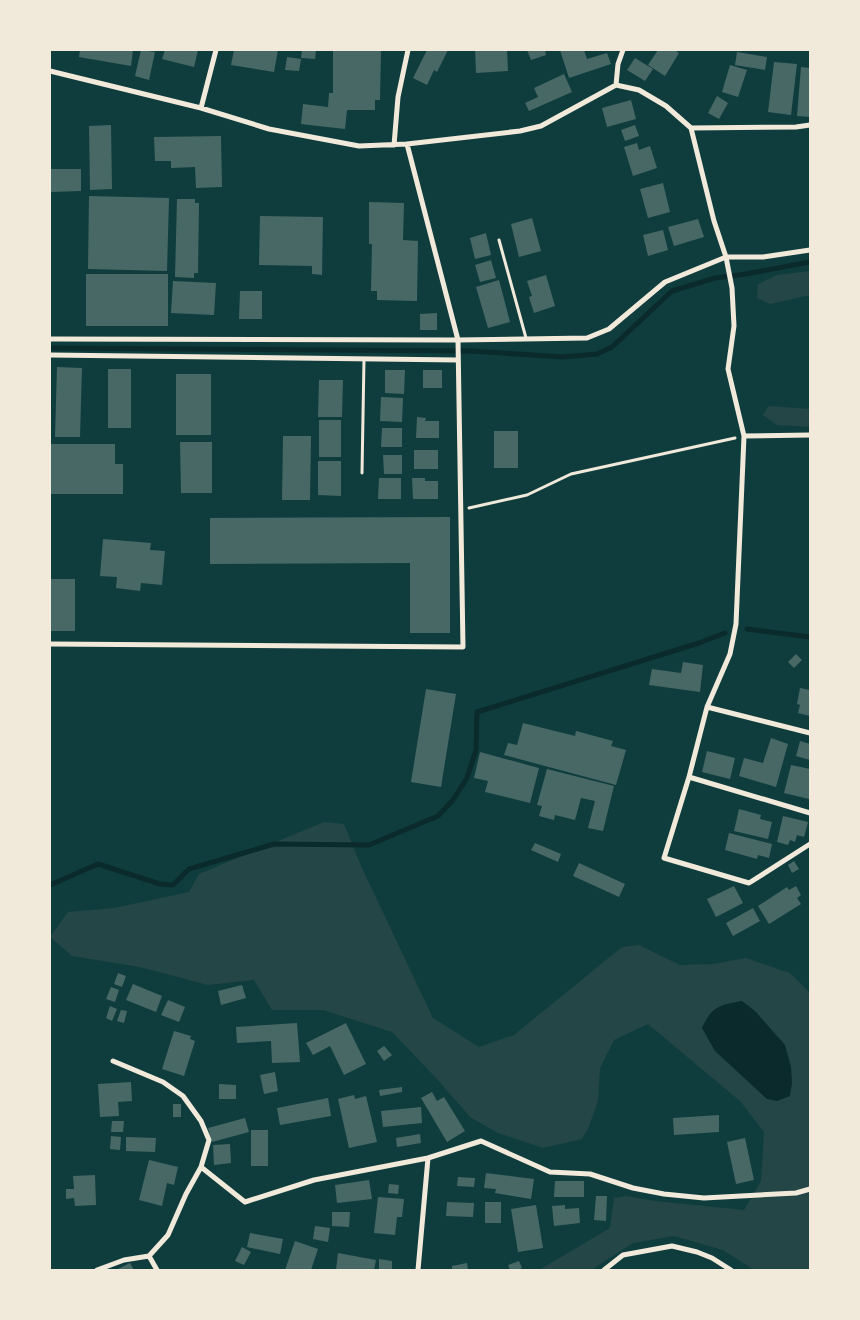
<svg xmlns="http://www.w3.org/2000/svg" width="860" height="1320" font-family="'Alegreya Sans',sans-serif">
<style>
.green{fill:#244646}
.water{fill:#0a2a2b}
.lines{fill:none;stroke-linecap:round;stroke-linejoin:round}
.stream{stroke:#0a2a2b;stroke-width:5}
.building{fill:#486865}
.path{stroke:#f1e9da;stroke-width:3}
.service{stroke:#f1e9da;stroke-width:3}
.minor{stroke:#f1e9da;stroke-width:5}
</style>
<rect width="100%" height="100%" fill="#0f3d3e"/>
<path class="green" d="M810 271V295L770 304 757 298 758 284 777 275Z
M769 406 810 409V427L777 425 763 415Z
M324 822 344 824 361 866 433 1018 479 1047 514 1035 622 947 639 945 680 965 713 964 746 958 790 973 810 993V1270H754L723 1250 674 1236 633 1243 591 1270H539L610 1228 614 1198 626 1196 655 1201 744 1210 761 1181 764 1132 740 1101 648 1024 614 1040 600 1068 598 1101 588 1129 582 1139 543 1148 498 1133 470 1117 437 1079 392 1032 323 1010H272L254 980 208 985 140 967 72 956 50 937 68 912 114 908 189 892 199 874Z"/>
<path class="water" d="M742 1001 755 1011 785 1045 791 1067 792 1083 790 1096 777 1101 767 1099 715 1051 702 1028C712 1006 720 1005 742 1001Z"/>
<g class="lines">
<path class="stream" d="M50 348 472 351 563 357 597 354 612 347 672 291 715 278 746 274 810 262
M747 629 810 637
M50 885 98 864 160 884 173 885 189 869 274 844 369 845 438 816 453 800 467 778 476 750 477 712 699 643 725 633"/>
</g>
<path class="building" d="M80 50H133L131 66 79 57Z
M141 50 155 52 149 80 135 76Z
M165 50H198L194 67 162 59Z
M234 50H278L274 72 231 65Z
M302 50H316L315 59 301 58Z
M333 50H381L380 100H375V110H347L345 129 301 124 303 104 328 107 329 93H333Z
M427 50H448L437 72 434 70 427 85 413 78Z
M475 50H507L508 71 476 73Z
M527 50H545L546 55 531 60Z
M560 50H584L587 59 607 53 611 64 569 78Z
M658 50H675L679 53 665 76 648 65Z
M737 52 767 57 765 70 735 65Z
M287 57 301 59 299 71 285 70Z
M635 58 653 69 645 81 627 70Z
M774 62 797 64 791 115 768 112Z
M730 65 747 70 738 97 722 92Z
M801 67 810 68V117L797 116Z
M564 74 572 92 529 111 525 103 538 97 534 88Z
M717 96 728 103 719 119 708 113Z
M631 100 636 119 607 127 602 108Z
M111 125 112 189 90 190 89 126Z
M635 125 639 136 625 141 621 130Z
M221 136 222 187 196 188 195 167 171 168V161H155L154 137Z
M637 143 639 150 650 146 657 168 633 176 624 147Z
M50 169H81V191L50 192Z
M663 183 670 212 648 218 640 189Z
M89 196 169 198 167 271 88 269Z
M177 199H195V203H199L198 273H194V278L175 277Z
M369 202 404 203 403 240 418 241 417 301 377 300V291H371L372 244H369Z
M260 216 323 217 322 275 312 274V266L259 265Z
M532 218 541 251 519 257 511 224Z
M698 219 704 237 674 246 668 227Z
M663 230 668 250 648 256 643 235Z
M486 233 491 255 475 259 470 238Z
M491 260 496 278 480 282 475 265Z
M86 274H168V326H86Z
M546 275 555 306 534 313 529 297 532 296 527 281Z
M499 280 510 322 488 328 476 287Z
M173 281 216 283 214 315 171 313Z
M240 291H262V319H239Z
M437 313V330H420V314Z
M57 367 82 368 80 437H55Z
M108 369H131V428H108Z
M385 370H405L404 394 385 393Z
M423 370H442V388H423Z
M176 374H211V435H176Z
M319 380H343L342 417H318Z
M381 397 403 398 402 422 380 421Z
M417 417 426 418 425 421H439V438H416Z
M319 420H341V457H319Z
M382 428H402V447H381Z
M494 431H518V468H494Z
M283 436H311L310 500H282Z
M180 442H212V493H181Z
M50 444H115V464H123V494H50Z
M414 450H438V469H414Z
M383 455H402V474H384Z
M318 461H341V496L318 495Z
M379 478H401V499H378Z
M412 478H425V481H438V499H413Z
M450 517V633H410V563L210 564V518Z
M103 539 151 543 150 550 165 551 162 585 141 583 140 591 116 588 117 577 100 576Z
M50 579H75V631H50Z
M796 654 802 660 794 668 788 662Z
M683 662 703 665 700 692 649 685 652 669 681 673Z
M800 688 810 690V716L798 713 800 705 797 704Z
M426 689 456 694 441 787 411 782Z
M523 723 575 736 576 731 613 741 611 746 626 750 616 785 504 755 508 743 517 745Z
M771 738 788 744 776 787 739 776 744 758 763 763Z
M800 741 810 744V760L796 756Z
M707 751 735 758 730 779 702 772Z
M480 752 539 768 530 803 485 792 488 781 474 778Z
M791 765 810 769 809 799 784 793Z
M547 769 614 786 603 831 588 828 595 801 581 798 575 820 555 815 554 820 539 816 542 806 537 805Z
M739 809 761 815 760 819 772 822 768 839 734 831Z
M783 816 808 822 804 837 797 835 795 842 790 840 788 845 777 842Z
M729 833 772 844 769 858 758 855 757 859 725 850Z
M535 843 561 854 558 862 531 850Z
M794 861 799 869 792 873 788 865Z
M579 863 625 884 619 897 573 876Z
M734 886 743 903 716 917 707 899Z
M796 886 801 895 797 898 801 904 769 924 758 906 787 887 789 890Z
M753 908 760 921 733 936 726 923Z
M118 973 126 976 122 987 114 984Z
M133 984 162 996 156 1012 126 1000Z
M242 985 246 998 221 1005 218 991Z
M111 987 119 990 115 1002 106 999Z
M168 1000 185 1007 179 1022 161 1015Z
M110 1006 117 1009 112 1021 106 1018Z
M121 1010 127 1011 124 1023 117 1021Z
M297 1023 300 1062 272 1063 271 1041 237 1043 236 1027Z
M346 1023 366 1064 344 1075 330 1046 313 1055 306 1043Z
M174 1031 191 1036 190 1039 195 1041 184 1076 162 1069Z
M384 1046 392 1055 384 1061 377 1051Z
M275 1072 278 1091 264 1094 260 1075Z
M131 1082 132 1101 118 1102 119 1116 100 1117 98 1084Z
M219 1084 236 1085V1099H219Z
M402 1087V1092L380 1096 379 1090Z
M432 1092 437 1101 444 1097 465 1131 447 1142 421 1098Z
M354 1095 355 1099 366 1096 377 1142 349 1148 338 1099Z
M328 1098 331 1116 280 1125 277 1108Z
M173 1104H181V1117H173Z
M421 1107 422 1123 383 1127 381 1111Z
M719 1115V1132L674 1135 673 1118Z
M245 1118 249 1132 212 1142 208 1128Z
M112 1121H124L123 1132H111Z
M251 1130H268V1166H251Z
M420 1134 421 1143 397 1147 396 1138Z
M111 1136 121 1137 120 1150 110 1149Z
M126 1137 156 1138 155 1152 126 1151Z
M745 1138 754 1180 736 1184 727 1142Z
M230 1144 231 1163 214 1165 213 1145Z
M149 1160 178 1167 174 1185 167 1183 162 1206 139 1200Z
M486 1173 534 1179 531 1199 495 1193 496 1189 484 1188Z
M95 1175 96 1205 75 1206 74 1198 66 1199V1189H74L73 1176Z
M458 1177 475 1178 474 1187 457 1186Z
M369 1180 372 1199 337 1203 335 1185Z
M555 1181H584V1197H554Z
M389 1184 399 1185 398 1194 388 1193Z
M596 1196H607L606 1221 594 1220Z
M378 1197 404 1199 402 1217H397L395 1235 374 1233Z
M447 1202 474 1203 473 1217 446 1216Z
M485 1202H501V1223H485Z
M536 1205 543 1248 518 1252 511 1209Z
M565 1205V1209L579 1208 580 1223 554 1226 552 1206Z
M332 1212H350L349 1227 332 1226Z
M315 1226 330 1228 328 1242 313 1239Z
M250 1233 283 1239 280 1254 247 1247Z
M295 1241 318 1249 311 1270H285Z
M242 1247 251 1252 244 1265 235 1261Z
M338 1253 376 1260 374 1270H336Z
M379 1259 392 1261V1270H379Z
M519 1261 522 1268 517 1270H510L508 1265Z
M130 1263 134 1270H116Z
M467 1263 468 1270H452V1266Z"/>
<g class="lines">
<path class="path" d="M469 508 527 495 571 474 735 438"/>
<path class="service" d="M499 240 526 338
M362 473 364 359"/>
<path class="minor" d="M50 71 201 108 269 129 359 146 407 144 520 131 541 126 616 85 639 90 666 106 691 128 714 221 726 257 732 288 734 326 728 369 744 436 736 624 730 654 707 707 689 777 664 858 749 883 810 844
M616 85 618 64 623 50
M201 108 216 50
M691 128 796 127 810 125
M394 145 398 97 408 50
M50 339 458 340 587 338 609 329 665 282 726 257H763L810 250
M50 355 458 360
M744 436 810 435
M50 644 463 647 458 340 407 144
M707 707 810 733
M689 777 810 813
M201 1167 245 1202 314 1180 428 1158 481 1141 550 1172 590 1174 633 1188 664 1194 704 1198 796 1193 810 1189
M149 1256 157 1270
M97 1270 124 1260 149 1256 168 1235 186 1194 201 1167 209 1140 201 1121 183 1096 163 1082 113 1061
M418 1270 428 1158
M604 1270 623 1255 672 1246 697 1252 712 1258 731 1270"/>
</g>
<rect width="860" height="1320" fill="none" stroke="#f1e9da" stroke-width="102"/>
</svg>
